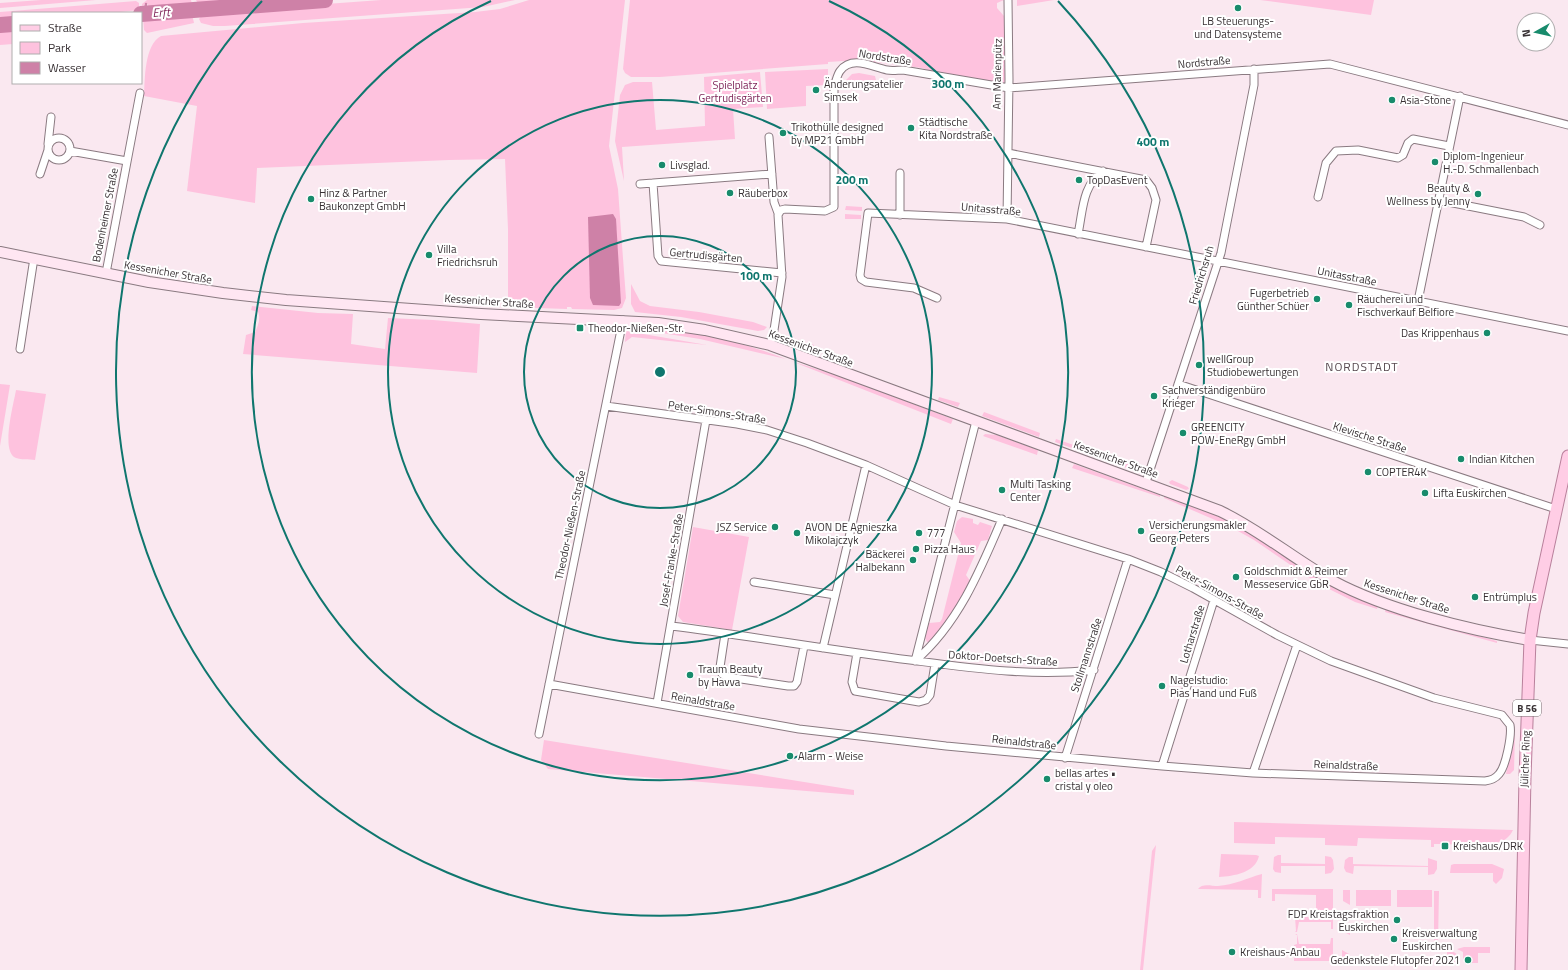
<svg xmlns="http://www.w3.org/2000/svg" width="1568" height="970" font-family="'Titillium Web',sans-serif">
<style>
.green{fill:#fec2de}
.water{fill:#ce81a7}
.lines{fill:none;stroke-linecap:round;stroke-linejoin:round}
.stream{stroke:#ce81a7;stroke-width:2.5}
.river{stroke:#ce81a7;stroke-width:16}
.street-casing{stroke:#8a7a81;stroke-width:9}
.secondary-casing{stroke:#8a7a81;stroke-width:12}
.primary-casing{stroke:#b9819c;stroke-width:13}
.street{stroke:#fff;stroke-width:7}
.secondary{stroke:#ffe6f2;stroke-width:10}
.primary{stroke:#ffcde5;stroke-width:11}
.ring{fill:none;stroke:#0f766e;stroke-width:2}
.poi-dot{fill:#188b6c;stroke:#fff;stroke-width:1.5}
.labels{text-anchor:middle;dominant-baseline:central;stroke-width:4;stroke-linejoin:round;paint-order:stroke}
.shield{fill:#fff;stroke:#746f71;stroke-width:1}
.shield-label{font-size:10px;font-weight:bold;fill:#383134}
.poi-label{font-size:11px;fill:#383134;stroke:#fff;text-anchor:start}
.street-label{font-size:11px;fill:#383134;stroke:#fff}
.park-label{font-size:11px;fill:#7e2458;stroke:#fff}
.water-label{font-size:12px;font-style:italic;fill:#7e2458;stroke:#fff}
.neighbourhood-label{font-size:12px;letter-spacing:1px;fill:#56474e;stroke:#fff}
.centre{fill:#0f766e;stroke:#fff;stroke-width:2}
.ring-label{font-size:12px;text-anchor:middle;font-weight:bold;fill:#0f766e;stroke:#fff;stroke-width:4;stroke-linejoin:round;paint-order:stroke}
</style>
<rect width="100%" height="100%" fill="#fae8f0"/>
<path class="green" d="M41 0H96L0 8V3Z
M147 0H191L192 4 147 10 148 4H144L143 10 142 4Z
M196 0H278L199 5Z
M381 0H515L483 7 225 26H213L201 23 199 19 204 13Z
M529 0H625L609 146 618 189 624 272 626 298 622 308 614 310 572 309 571 307H567V309L508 307V229L505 159 449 160 257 168 255 203 187 191 197 106 144 96C145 80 144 45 161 36L303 23 475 12 500 9Z
M630 0H1004L997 3V8L1004 16 1006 80 1003 84 939 74 922 68 859 60 828 62V64L660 77H631L625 73 623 69Z
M1017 0H1054L1017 6Z
M1260 0H1374L1371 15Z
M136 1 139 3V10L110 13H13V21L0 22V12Z
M182 14H192L194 23 147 33 144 30 143 18Z
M13 27V44L0 45V28Z
M828 69V85L806 86V106L767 109 765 72Z
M760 72 763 107 733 109 735 139 622 147 624 181 615 141 620 95 625 85 633 82H652L656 130 705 126 704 77Z
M859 73 875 76 876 80H884V85H841L852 74Z
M846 206 862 207V211L845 210Z
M845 214 861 215V219H845Z
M631 284 640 301 650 306 699 312 753 322 767 327 764 330 758 331 681 317 635 312 631 304Z
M252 306 318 313 353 314 351 344 385 349 388 318 433 320 480 324 477 373 243 354 246 335 255 332C258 326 261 318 258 312L251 310Z
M641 326C691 332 739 340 786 359L700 339 630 328Z
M626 331 707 345 632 337 625 342Z
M781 334 814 345 813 352 785 340Z
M791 361 839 376 953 419 951 424Z
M0 384 10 385 0 446Z
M16 390 46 394 35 460C29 459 21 460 16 458 0 452 14 403 16 390Z
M939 397 960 403 958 407 938 400Z
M984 412 1040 433 1039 437 982 416Z
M985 434 997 435 1038 450 1037 455 983 436Z
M1056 439 1142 468 1143 469 1133 470 1055 442Z
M1074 464 1160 495V497L1072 468Z
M1172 480 1188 487 1189 489 1186 490 1170 484 1169 482Z
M1164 496 1228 520 1378 605 1377 609 1355 602 1317 583 1254 540 1229 526 1164 498Z
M962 517 973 519V523L978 525 980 522 992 526 988 540 981 541 966 575 971 582 947 622 930 642H927L925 638 929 623 940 622 942 619 961 543 954 532 957 521Z
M693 527 749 537 732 630 683 622 678 616Z
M1386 608 1430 623 1497 641V643L1385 612Z
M1515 734 1514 770 1510 774H1506Z
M544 740 854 790V795L548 769 541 760Z
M1234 822 1513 830C1503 852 1466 845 1447 844V842H1443V844H1434V847H1431V840L1358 838 1357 846 1325 845V838L1275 837V844L1234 843Z
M1156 845 1143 970H1140L1152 851Z
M1221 854 1256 855 1259 856C1255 873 1234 876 1219 877Z
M1278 855H1281V863L1325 864V856L1331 857 1333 860 1334 869 1331 873 1325 874V866H1281V873L1275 872 1273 869 1274 857Z
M1349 857H1353V864L1428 866V858L1437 861V869L1434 874 1428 875V867L1354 866 1353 874 1346 872 1344 868 1345 860Z
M1454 864H1492L1504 869 1502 878 1496 884 1493 881V873H1450L1451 865Z
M1262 874 1261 898H1258V890L1198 889C1202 883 1211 886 1218 886 1234 885 1247 878 1262 874Z
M1272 889H1333V929H1331V922H1299L1297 932H1295L1296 931 1295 917H1316V895L1275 894V901H1272Z
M1343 890H1350V905L1343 901Z
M1356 890H1391V906H1356Z
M1397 890H1432V907H1397Z
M1434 891H1439L1438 943H1434Z
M1342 921 1350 925V935L1342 931Z
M1295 934H1297L1299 944H1330L1331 938H1333V961H1294V945L1297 944V935Z
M1464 947H1490V953H1478V963H1466L1463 959V952L1457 949Z
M1342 950 1349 954V962H1342Z
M1447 951 1454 952 1459 956 1457 963H1447Z"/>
<path class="water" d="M613 214 616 219 621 303 619 306 593 305 590 298 588 217Z"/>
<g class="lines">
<path class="stream" d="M144 14 146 4"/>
<path class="river" d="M141 14 325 0
M0 25 13 24"/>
<g class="street-casing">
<path id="street" d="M769 137 774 202 778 213
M48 149a11 11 0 1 1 22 0a11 11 0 1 1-22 0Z
M48 144 51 117
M70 151 127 161
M1008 153 1146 180 1152 188 1156 200 1146 247
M40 174 48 150
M653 183 658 256 661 261 782 273
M640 184 772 174
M1318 197 1326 163 1336 151 1358 150 1398 158 1403 155 1408 143 1413 139 1449 146
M1438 200 1524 217 1540 225
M900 215V173
M1007 219 1009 79 1008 0
M1078 234C1083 211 1082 185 1103 171
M106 273 140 93
M937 298 914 288 866 282 861 279 860 275 868 213 1007 219 1568 331
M1418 301 1460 96
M770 345 774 330 782 277 778 215 781 210 785 209 825 211 834 207V86C836 82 837 75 840 71 852 55 872 67 887 70 892 71 898 70 903 70L1009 88 1330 64 1568 125
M20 349 34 258
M1178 384 1556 509
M1146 482 1221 253 1254 85V69
M754 582 835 595
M671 626C751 636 830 650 910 660 971 668 1032 677 1094 670
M725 634 720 667 722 674 728 677 788 686H794L797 682 804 646
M1530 640 1568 644
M823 648 866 465
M857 653 852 682 855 691 919 702 926 700 930 695 935 664
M915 661 976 421
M915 661C958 624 980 571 1002 519
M549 684 799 729 946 746 1162 766 1253 773 1485 781C1491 780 1495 779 1499 774 1506 766 1512 735 1510 725L1502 715 1434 698 1331 661 1277 635 1193 588 1161 572 1128 559 955 505 866 465 807 443 767 430 737 424 606 406
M657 703 706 420
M539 734 623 320
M1065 758 1128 559
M1162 766 1214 600
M1253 773 1297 645"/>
</g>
<g class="secondary-casing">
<path id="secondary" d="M0 252 149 282 223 293 286 300 481 314 658 323 705 330 770 345 1220 511C1260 530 1294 559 1333 581 1387 610 1469 630 1530 640"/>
</g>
<g class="primary-casing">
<path id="primary" d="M1521 970 1525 777 1530 640 1534 613 1568 456"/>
</g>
<use href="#street" class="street"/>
<use href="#secondary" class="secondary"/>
<use href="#primary" class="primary"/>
</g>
<g class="ring">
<circle cx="660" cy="372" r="136"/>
<circle cx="660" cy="372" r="272"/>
<path d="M829 1A408 408 0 1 1 491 1"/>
<path d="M1058 1A544 544 0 1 1 262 1"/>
</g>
<g class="poi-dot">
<circle cx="1238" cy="8" r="4"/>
<circle cx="816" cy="90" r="4"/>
<circle cx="1392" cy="100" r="4"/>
<circle cx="911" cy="128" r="4"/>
<circle cx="783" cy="133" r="4"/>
<circle cx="1435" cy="162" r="4"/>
<circle cx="662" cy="165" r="4"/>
<circle cx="1079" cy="180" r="4"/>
<circle cx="730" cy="193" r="4"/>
<circle cx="1478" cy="194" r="4"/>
<circle cx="311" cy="199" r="4"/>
<circle cx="429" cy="255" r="4"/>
<circle cx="1317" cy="299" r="4"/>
<circle cx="1349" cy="305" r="4"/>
<rect x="576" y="324" width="8" height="8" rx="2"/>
<circle cx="1487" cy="333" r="4"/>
<circle cx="1199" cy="365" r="4"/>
<circle cx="1154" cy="396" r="4"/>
<circle cx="1183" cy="433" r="4"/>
<circle cx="1461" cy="459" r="4"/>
<circle cx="1368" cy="472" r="4"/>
<circle cx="1002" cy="490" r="4"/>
<circle cx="1425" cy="493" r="4"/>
<circle cx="775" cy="527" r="4"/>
<circle cx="1141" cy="531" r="4"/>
<circle cx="797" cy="533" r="4"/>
<circle cx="919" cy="533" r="4"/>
<circle cx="916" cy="549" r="4"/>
<circle cx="913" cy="560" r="4"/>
<circle cx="1236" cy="577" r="4"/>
<circle cx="1475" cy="597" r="4"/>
<circle cx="690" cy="675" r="4"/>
<circle cx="1162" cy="686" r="4"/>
<circle cx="790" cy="756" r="4"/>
<circle cx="1047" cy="779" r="4"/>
<rect x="1441" y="842" width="8" height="8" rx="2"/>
<circle cx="1397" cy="920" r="4"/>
<circle cx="1394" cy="939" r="4"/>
<circle cx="1232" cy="952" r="4"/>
<circle cx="1468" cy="960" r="4"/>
</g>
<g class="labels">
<rect class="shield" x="1513" y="700" width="28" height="16" rx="3"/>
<g class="shield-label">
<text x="1527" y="708">B 56</text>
</g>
<g class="poi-label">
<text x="1238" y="21" text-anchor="middle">LB Steuerungs-<tspan x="1238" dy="13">und Datensysteme</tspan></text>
<text x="824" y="84">Änderungsatelier<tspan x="824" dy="13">Simsek</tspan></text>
<text x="1400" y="100">Asia-Stone</text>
<text x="919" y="122">Städtische<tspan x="919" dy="13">Kita Nordstraße</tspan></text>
<text x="791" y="127">Trikothülle designed<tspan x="791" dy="13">by MP21 GmbH</tspan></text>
<text x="1443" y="156">Diplom-Ingenieur<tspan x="1443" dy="13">H.-D. Schmallenbach</tspan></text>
<text x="670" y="165">Livsglad.</text>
<text x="1087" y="180">TopDasEvent</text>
<text x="1470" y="188" text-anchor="end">Beauty &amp;<tspan x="1470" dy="13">Wellness by Jenny</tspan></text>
<text x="319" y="193">Hinz &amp; Partner<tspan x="319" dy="13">Baukonzept GmbH</tspan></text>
<text x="738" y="193">Räuberbox</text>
<text x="437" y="249">Villa<tspan x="437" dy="13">Friedrichsruh</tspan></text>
<text x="1309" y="293" text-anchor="end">Fugerbetrieb<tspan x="1309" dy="13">Günther Schüer</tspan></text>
<text x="1357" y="299">Räucherei und<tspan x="1357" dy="13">Fischverkauf Belfiore</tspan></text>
<text x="588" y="328">Theodor-Nießen-Str.</text>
<text x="1479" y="333" text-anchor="end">Das Krippenhaus</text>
<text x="1207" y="359">wellGroup<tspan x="1207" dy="13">Studiobewertungen</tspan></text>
<text x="1162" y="390">Sachverständigenbüro<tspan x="1162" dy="13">Krieger</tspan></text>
<text x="1191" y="427">GREENCITY<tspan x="1191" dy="13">POW-EneRgy GmbH</tspan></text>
<text x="1469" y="459">Indian Kitchen</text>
<text x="1376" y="472">COPTER4K</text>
<text x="1010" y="484">Multi Tasking<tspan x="1010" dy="13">Center</tspan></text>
<text x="1433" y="493">Lifta Euskirchen</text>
<text x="1149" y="525">Versicherungsmakler<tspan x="1149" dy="13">Georg Peters</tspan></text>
<text x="767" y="527" text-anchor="end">JSZ Service</text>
<text x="805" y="527">AVON DE Agnieszka<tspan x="805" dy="13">Mikolajczyk</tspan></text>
<text x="927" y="533">777</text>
<text x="924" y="549">Pizza Haus</text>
<text x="905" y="554" text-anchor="end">Bäckerei<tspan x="905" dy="13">Halbekann</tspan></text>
<text x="1244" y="571">Goldschmidt &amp; Reimer<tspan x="1244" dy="13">Messeservice GbR</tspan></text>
<text x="1483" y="597">Entrümplus</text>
<text x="698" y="669">Traum Beauty<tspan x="698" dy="13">by Havva</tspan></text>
<text x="1170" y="680">Nagelstudio:<tspan x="1170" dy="13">Pias Hand und Fuß</tspan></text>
<text x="798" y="756">Alarm - Weise</text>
<text x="1055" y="773">bellas artes •<tspan x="1055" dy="13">cristal y oleo</tspan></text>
<text x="1453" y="846">Kreishaus/DRK</text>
<text x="1389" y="914" text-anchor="end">FDP Kreistagsfraktion<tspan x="1389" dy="13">Euskirchen</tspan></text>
<text x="1402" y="933">Kreisverwaltung<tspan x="1402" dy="13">Euskirchen</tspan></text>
<text x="1240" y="952">Kreishaus-Anbau</text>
<text x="1460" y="960" text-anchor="end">Gedenkstele Flutopfer 2021</text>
</g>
<g class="street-label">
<text transform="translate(885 57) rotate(9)">Nordstraße</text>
<text transform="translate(1204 62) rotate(-5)">Nordstraße</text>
<text transform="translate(997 74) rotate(-89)">Am Marienpütz</text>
<text transform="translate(991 209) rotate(5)">Unitasstraße</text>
<text transform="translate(105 215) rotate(-79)">Bodenheimer Straße</text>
<text transform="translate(706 255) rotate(5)">Gertrudisgärten</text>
<text transform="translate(168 272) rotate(10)">Kessenicher Straße</text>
<text transform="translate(1201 275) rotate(-73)">Friedrichsruh</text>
<text transform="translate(1347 276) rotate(11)">Unitasstraße</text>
<text transform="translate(489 301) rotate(4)">Kessenicher Straße</text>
<text transform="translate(811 348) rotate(20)">Kessenicher Straße</text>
<text transform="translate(717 412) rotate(9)">Peter-Simons-Straße</text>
<text transform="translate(1370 437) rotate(18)">Klevische Straße</text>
<text transform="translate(1116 459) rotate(20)">Kessenicher Straße</text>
<text transform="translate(570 525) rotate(-78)">Theodor-Nießen-Straße</text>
<text transform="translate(671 560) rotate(-80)">Josef-Franke-Straße</text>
<text transform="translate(1220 592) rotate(29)">Peter-Simons-Straße</text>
<text transform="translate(1407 596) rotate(18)">Kessenicher Straße</text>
<text transform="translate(1192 634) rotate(-73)">Lotharstraße</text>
<text transform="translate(1086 655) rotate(-72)">Stollmannstraße</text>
<text transform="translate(1003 658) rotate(4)">Doktor-Doetsch-Straße</text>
<text transform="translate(703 701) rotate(10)">Reinaldstraße</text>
<text transform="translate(1024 742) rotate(6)">Reinaldstraße</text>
<text transform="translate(1525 759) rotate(-88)">Jülicher Ring</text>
<text transform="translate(1346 765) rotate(2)">Reinaldstraße</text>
</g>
<g class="park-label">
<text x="735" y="85">Spielplatz<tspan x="735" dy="13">Gertrudisgärten</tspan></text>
</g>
<g class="water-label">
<text transform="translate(161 12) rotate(-4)">Erft</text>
</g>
<g class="neighbourhood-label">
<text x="1362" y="366">NORDSTADT</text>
</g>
</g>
<circle cx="660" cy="372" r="6" class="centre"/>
<g class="ring-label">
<text x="948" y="88">300 m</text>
<text x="1153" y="146">400 m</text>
<text x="852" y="184">200 m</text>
<text x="756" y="280">100 m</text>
</g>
<rect x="12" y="12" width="130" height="72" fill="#ffffff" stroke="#afadae"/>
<rect x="20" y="25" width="20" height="6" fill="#ffcde5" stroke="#afadae"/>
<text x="48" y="32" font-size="12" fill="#383134">Straße</text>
<rect x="20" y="42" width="20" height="12" fill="#fec2de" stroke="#afadae"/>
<text x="48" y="52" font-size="12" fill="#383134">Park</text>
<rect x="20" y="62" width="20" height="12" fill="#ce81a7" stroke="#afadae"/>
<text x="48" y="72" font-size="12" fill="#383134">Wasser</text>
<g transform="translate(1536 32) rotate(262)"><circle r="19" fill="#ffffff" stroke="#afadae"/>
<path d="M0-3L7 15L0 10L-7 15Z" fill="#188b6c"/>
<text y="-6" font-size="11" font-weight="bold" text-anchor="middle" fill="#383134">N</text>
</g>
</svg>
